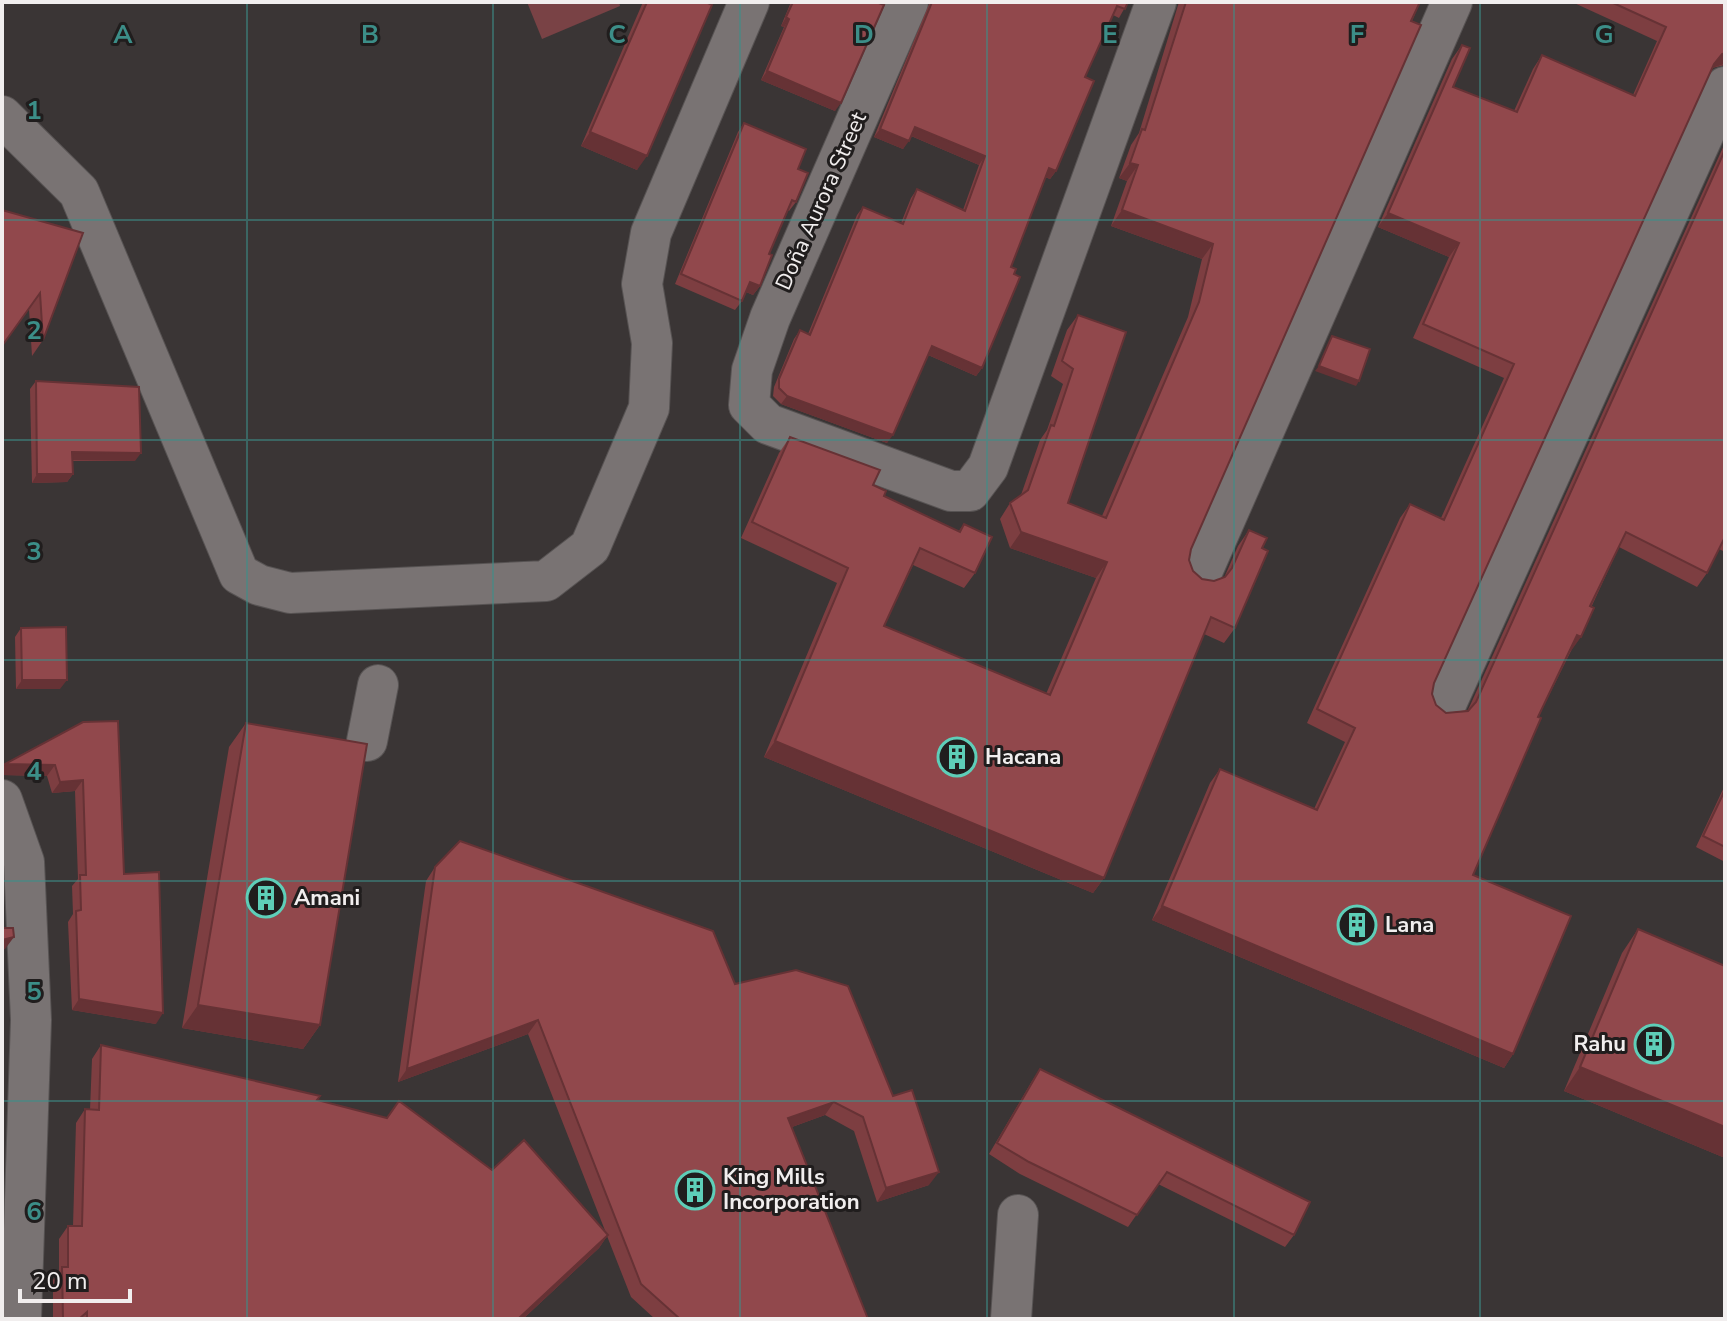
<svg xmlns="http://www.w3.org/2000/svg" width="1727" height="1321" font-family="'Nunito Sans',sans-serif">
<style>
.green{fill:#794245}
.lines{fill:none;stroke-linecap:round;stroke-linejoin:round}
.minor-casing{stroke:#575353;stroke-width:42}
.minor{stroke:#797373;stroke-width:40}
.wall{fill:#7d3e41}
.shaded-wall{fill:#663235}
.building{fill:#91484c;stroke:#663235;stroke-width:2}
.grid{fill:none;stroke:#3c8e88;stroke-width:2;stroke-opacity:0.55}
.labels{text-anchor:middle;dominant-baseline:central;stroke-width:6;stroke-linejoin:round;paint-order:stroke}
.street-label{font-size:22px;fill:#f1eeee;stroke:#201d1d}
.poi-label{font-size:22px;font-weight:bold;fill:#f1eeee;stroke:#201d1d;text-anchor:start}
.grid-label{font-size:26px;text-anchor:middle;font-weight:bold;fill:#3c8e88;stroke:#201d1d;stroke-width:6;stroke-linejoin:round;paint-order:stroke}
</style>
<rect width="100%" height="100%" fill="#3a3535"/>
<path class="green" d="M527 2H619L620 6 542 39Z"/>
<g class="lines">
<g class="minor-casing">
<path id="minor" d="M908 2 770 318 752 370 749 405 768 424 951 491H970L988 467 1156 2
M2 116 79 192 239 574 259 585 290 593 546 581 590 547 649 408 652 343 642 284 651 233 749 2
M1201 574 1452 2
M1445 706 1725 87
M367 741 378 685
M2 800 24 862 31 1020 21 1319
M1011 1319 1018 1215"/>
</g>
<use href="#minor" class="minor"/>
</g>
<path class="wall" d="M643 2H706L637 170 581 146Z
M791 2H876L835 111 761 80 784 27 781 26Z
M930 2H1128L1119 18 1113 15 1085 77 1056 171 1050 179 1045 177 1011 267 982 368 976 376 928 355 887 443 781 404 773 396 774 387 794 339 800 330 808 334 857 215 863 207 901 223 911 198 917 189 963 210 979 165 911 136 903 149 874 137Z
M1179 2H1420L1191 549 1189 560 1193 571 1202 579 1214 581 1224 578 1238 546 1249 530 1262 548 1235 628 1224 643 1204 634 1104 878 1093 893 764 757 837 583 741 538 779 453 790 437 873 485 884 496 958 532 964 524 975 573 964 588 913 565 884 626 1046 694 1096 578 1010 548 1000 519 1010 503 1021 495 1040 440 1047 430 1063 384 1051 376 1067 330 1078 315 1068 503 1102 516 1188 317 1202 259 1111 226 1127 181 1119 178 1131 145 1139 133Z
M1572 2H1725V65L1712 68 1434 683 1432 694 1436 705 1446 713 1468 710 1725 143V552L1719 549 1707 573 1697 587 1619 547 1571 651 1538 717 1473 875 1513 1054 1504 1068 1152 920 1210 783 1220 769 1314 809 1345 742 1307 723 1400 518 1410 504 1441 518 1504 378 1413 338 1449 257 1378 227 1452 59 1462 45 1453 87 1514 111 1533 69 1542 55 1633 95 1657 41Z
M744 123 798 169 796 202 789 211 787 210 769 254 760 286 753 295 746 292 742 301 735 310 675 284 738 132Z
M83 233 43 340 32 356 29 309Z
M36 381 135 461H73V474L67 482 32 483 30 389Z
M21 628 60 689H16L15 637Z
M83 722 124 874 156 1024 72 1010 68 922 73 914 72 886 78 879 75 791 52 793 47 776 2 775V768Z
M246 723 320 1025 303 1049 182 1028 229 747Z
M1725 785V862L1696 847Z
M435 867 735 984 929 1185 877 1202 854 1131 825 1115 792 1127 868 1319H655L631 1297 607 1236 599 1248 523 1319H53V1280L59 1271V1239L68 1226H73L76 1123 85 1109 90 1110 92 1059 101 1045 317 1100 492 1170 606 1233 528 1034 398 1082 426 881Z
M1638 929 1725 966V1158L1564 1091 1622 953Z
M1040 1069 1294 1235 1285 1247 1158 1184 1128 1227 1020 1174 989 1154 1032 1081Z"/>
<path class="shaded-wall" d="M786 17 789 19 784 27 781 26Z
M1725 53V62L1724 64 1712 68 1714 64 1722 54Z
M767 71 841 103 835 111 761 80Z
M915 127 985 156 979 165 909 135Z
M880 129 909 141 903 149 874 137Z
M590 132 647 156 637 170 581 146Z
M1130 163 1138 165 1127 181 1119 178Z
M1049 168 1056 171 1050 179 1043 176Z
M1122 210 1213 244 1202 259 1111 226Z
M1388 213 1459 243 1449 257 1378 227Z
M750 282 760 286 753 295 744 291Z
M932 346 982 368 976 376 926 354Z
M1319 366 1359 381 1356 386 1315 371Z
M787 396 893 435 887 443 781 404Z
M72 452 141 453 135 461 67 460Z
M37 474H73L67 482 32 483Z
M1021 532 1107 562 1096 578 1010 548Z
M1577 635 1581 637 1571 651 1568 649Z
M22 680H67L60 689H16Z
M775 741 1104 878 1093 893 764 757Z
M5 764 55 765 47 776 2 775V768Z
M83 780 75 791 52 793 60 782Z
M1162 906 1513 1054 1504 1068 1152 920Z
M14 937 5 949 2 950V940Z
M79 999 163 1013 156 1024 72 1010Z
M198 1005 320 1025 303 1049 182 1028Z
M538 1020 528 1034 398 1082 407 1069Z
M1580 1067 1725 1127V1158L1564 1091Z
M834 1102 825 1115 778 1132 788 1118Z
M939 1172 929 1185 877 1202 886 1188Z
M608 1235 599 1248 523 1319H518Z"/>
<path class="building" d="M647 2H706L712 5 647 156 590 132Z
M793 2H876L884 5 841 103 767 71 789 19 786 17Z
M932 2H1128L1125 9 1117 6 1085 77 1094 81 1056 171 1049 168 1011 267 1016 269 1014 274 1020 277 982 368 932 346 893 435 787 396 779 388V379L800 330 810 335 863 207 903 224 917 189 965 211 985 156 915 127 909 141 880 129Z
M1186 2H1420L1411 21 1421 25 1191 549 1189 560 1193 571 1202 579 1214 581 1225 577 1232 568 1249 530 1267 538 1262 548 1268 551 1235 628 1211 617 1104 878 775 741 848 568 752 522 790 437 880 470 873 485 886 491 884 496 960 532 964 524 992 537 975 573 920 548 884 626 1050 695 1107 562 1021 532 1010 503 1028 490 1051 425 1054 426 1073 369 1062 361 1078 315 1126 332 1068 503 1106 518 1199 302 1213 244 1122 210 1138 165 1130 163 1142 129 1145 130Z
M1611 2H1725V53L1722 54 1714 64 1434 683 1432 694 1436 705 1446 713 1468 711 1476 702 1725 150V537L1707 573 1626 532 1590 606 1594 608 1581 637 1577 635 1538 717 1541 718 1473 875 1571 916 1513 1054 1162 906 1220 769 1317 810 1355 728 1317 709 1410 504 1444 520 1514 364 1423 324 1459 243 1388 213 1462 45 1470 48 1453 87 1517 112 1542 55 1635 96 1666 27Z
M744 123 806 149 798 169 808 173 796 202 792 200 769 254 772 255 760 286 750 282 742 301 681 274Z
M2 210 83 233 43 340 40 293 2 346Z
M1332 336 1370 349 1359 381 1319 366Z
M36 381 139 387 141 453 72 452 73 474H37Z
M66 627 67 680H22L21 628Z
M118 721 124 874 159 872 163 1013 79 999 76 911 81 910 80 875H86L83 780 60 782 55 765 5 764 83 722Z
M246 723 367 744 320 1025 198 1005Z
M1725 790V847L1703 836Z
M460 841 713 931 735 984 796 970 848 986 893 1096 912 1090 939 1172 886 1188 863 1117 834 1102 788 1118 868 1319H680L641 1284 538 1020 407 1069 435 867Z
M2 928H13L14 937 2 940Z
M1638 929 1725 966V1127L1580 1067Z
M101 1045 320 1096 317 1100 387 1118 399 1101 492 1170 524 1140 608 1235 518 1319H87V1312L79 1319H63L62 1267H68V1226H82L85 1109 99 1110Z
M1040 1069 1310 1202 1294 1235 1167 1172 1137 1215 1029 1162 997 1143Z"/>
<path class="grid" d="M247 2V1319M493 2V1319M740 2V1319M987 2V1319M1234 2V1319M1480 2V1319M2 220H1725M2 440H1725M2 660H1725M2 881H1725M2 1101H1725"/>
<defs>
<g id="building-ring" transform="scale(2)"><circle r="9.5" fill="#201d1d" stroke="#5eceb8" stroke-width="1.5"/><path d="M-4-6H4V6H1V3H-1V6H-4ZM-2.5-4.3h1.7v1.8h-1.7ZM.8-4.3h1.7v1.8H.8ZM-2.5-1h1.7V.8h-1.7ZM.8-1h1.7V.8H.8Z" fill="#5eceb8"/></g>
</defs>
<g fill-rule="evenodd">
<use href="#building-ring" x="957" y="757"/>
<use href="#building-ring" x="266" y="898"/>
<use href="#building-ring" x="1357" y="925"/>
<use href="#building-ring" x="1654" y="1044"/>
<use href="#building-ring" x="695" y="1190"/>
</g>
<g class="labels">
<g class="street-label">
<text transform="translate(821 201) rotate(-66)">Doña Aurora Street</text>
</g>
<g class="poi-label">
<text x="985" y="757">Hacana</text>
<text x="294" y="898">Amani</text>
<text x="1385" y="925">Lana</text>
<text x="1626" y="1044" text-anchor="end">Rahu</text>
<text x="723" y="1177">King Mills<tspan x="723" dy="25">Incorporation</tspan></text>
</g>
</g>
<g class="grid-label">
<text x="123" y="43">A</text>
<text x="370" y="43">B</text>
<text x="617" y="43">C</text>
<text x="864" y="43">D</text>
<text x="1110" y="43">E</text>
<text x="1357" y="43">F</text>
<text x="1604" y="43">G</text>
<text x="34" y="119">1</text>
<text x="34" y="339">2</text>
<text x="34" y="560">3</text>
<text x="34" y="780">4</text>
<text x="34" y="1000">5</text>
<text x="34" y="1220">6</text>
</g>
<rect width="1727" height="1321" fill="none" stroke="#f1eeee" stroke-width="8"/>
<path d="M20 1289v12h110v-12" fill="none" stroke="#f1eeee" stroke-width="4"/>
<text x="32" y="1289" font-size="24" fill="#f1eeee" stroke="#201d1d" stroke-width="6" paint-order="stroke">20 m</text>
</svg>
